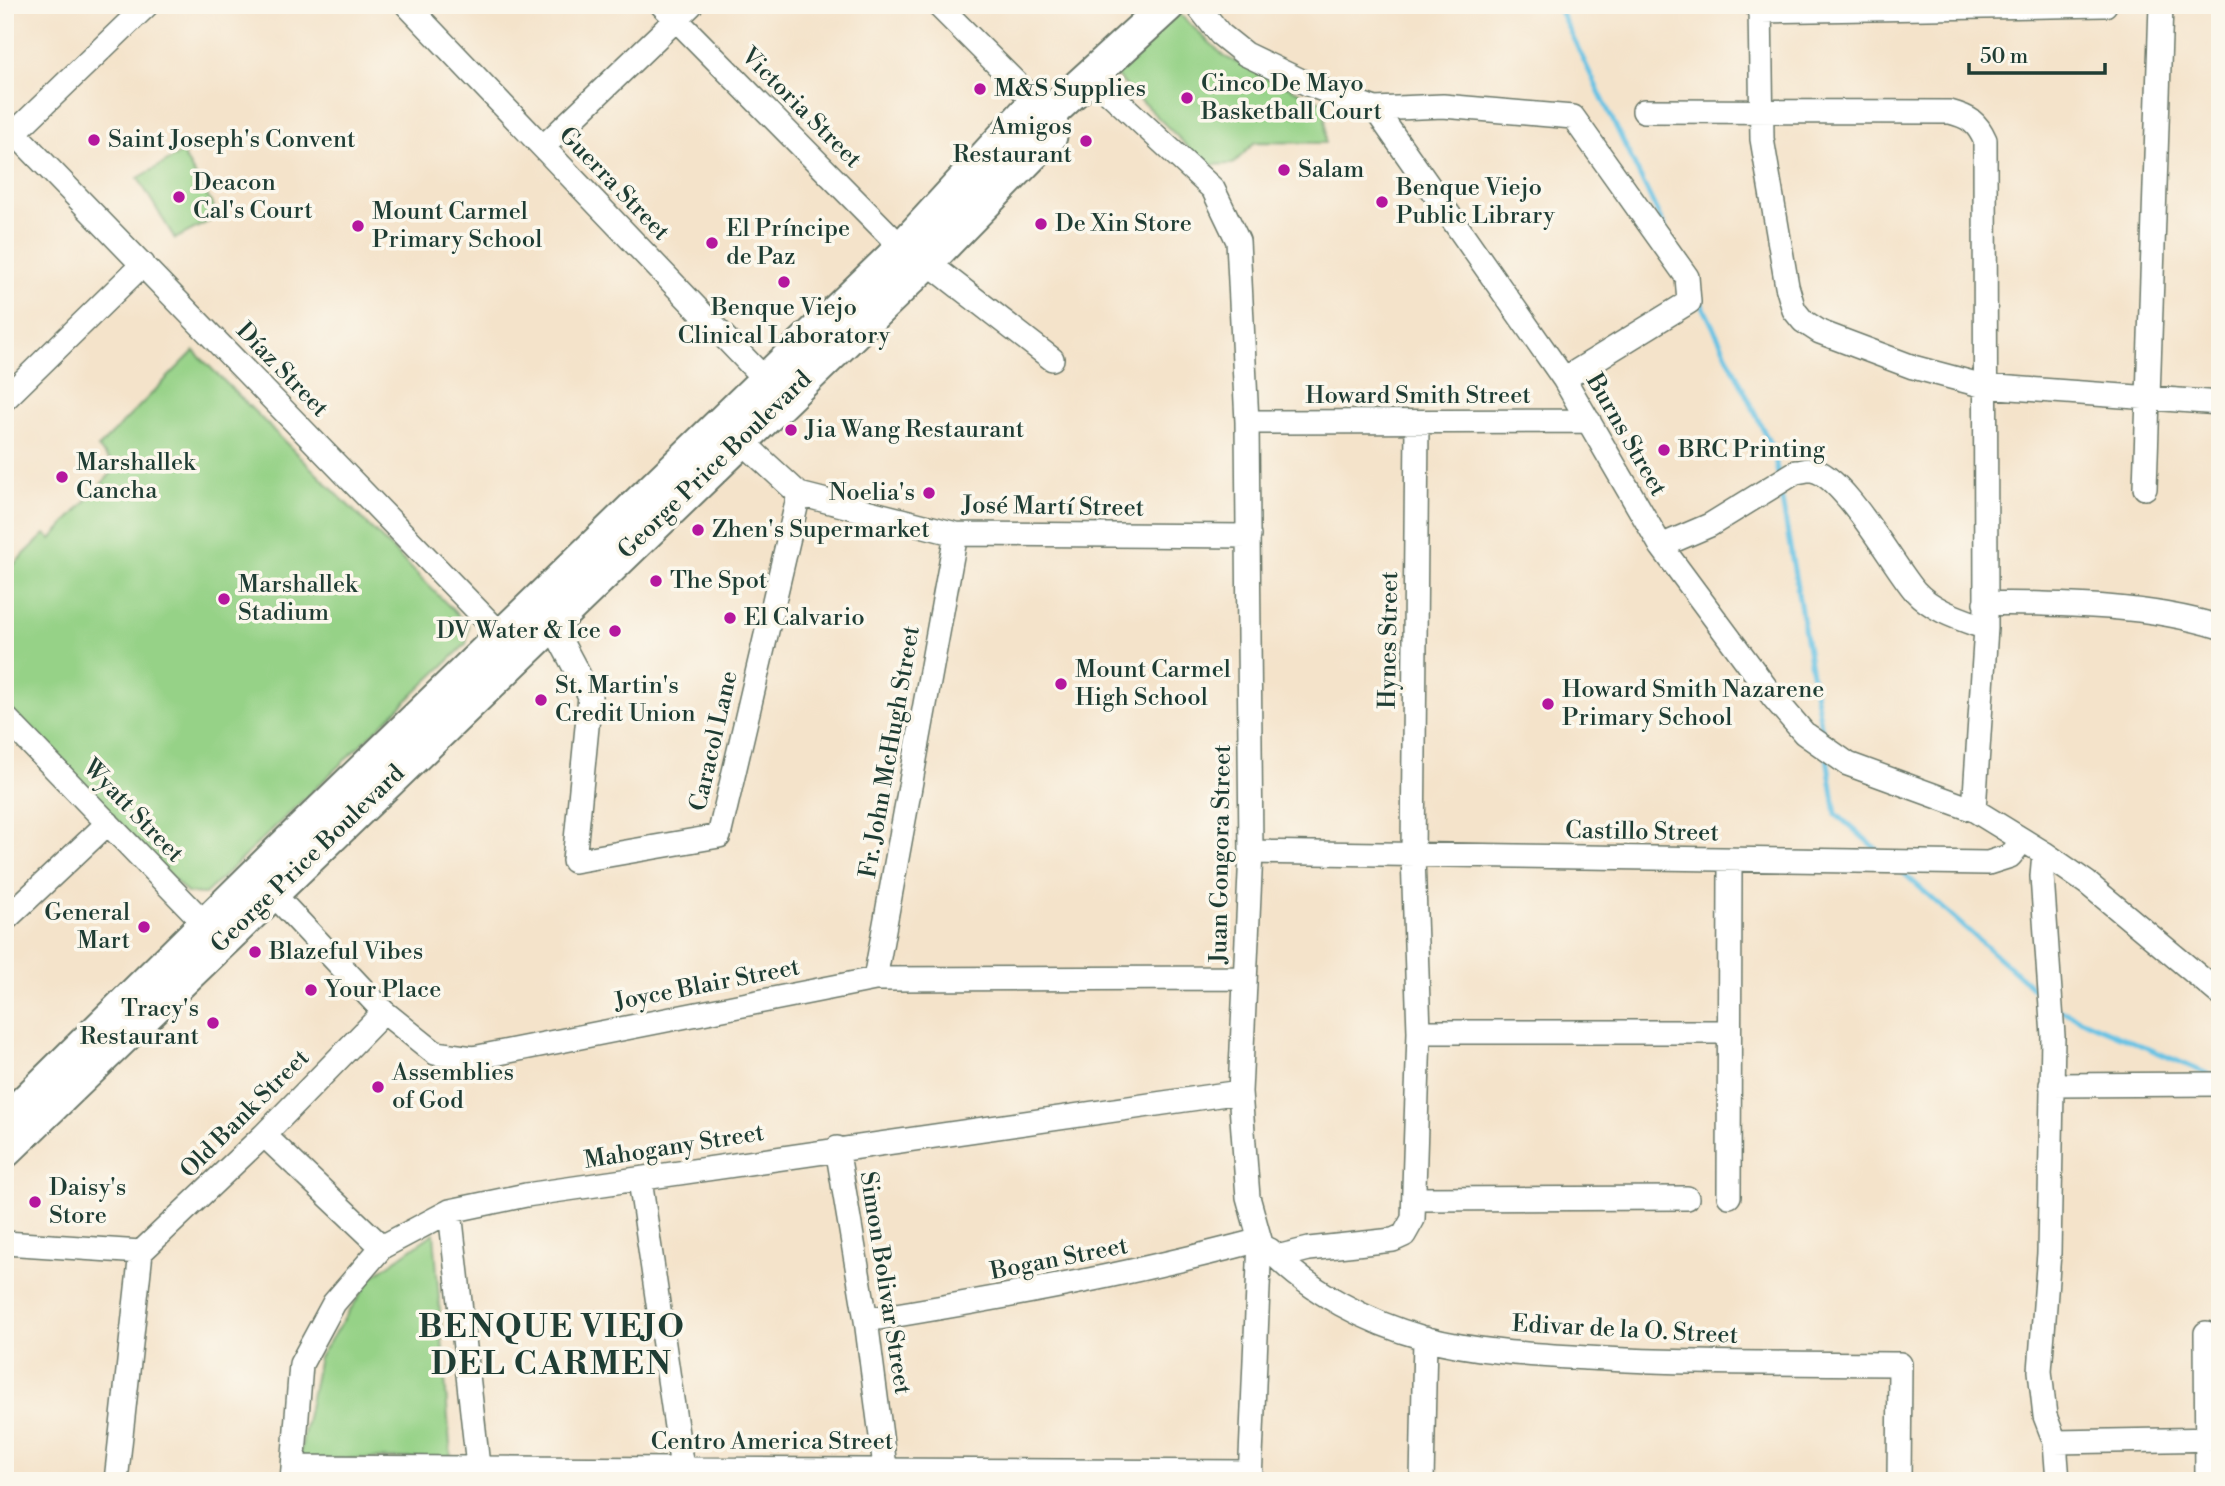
<svg xmlns="http://www.w3.org/2000/svg" width="2225" height="1486" font-family="'Libre Bodoni',serif">
<style>
.green{fill:#96d287;stroke:#5a885e;stroke-width:2}
.lines{fill:none;stroke-linecap:round;stroke-linejoin:round}
.stream{stroke:#66c2e4;stroke-width:5}
.minor-casing{stroke:#6a7768;stroke-width:26}
.highway-casing{stroke:#6a7768;stroke-width:37}
.minor{stroke:#fff;stroke-width:23}
.highway{stroke:#fff;stroke-width:33}
.poi-dot{fill:#b5179e;stroke:#fbf7ec;stroke-width:2.5}
.labels{text-anchor:middle;dominant-baseline:central;stroke-width:7;stroke-linejoin:round;paint-order:stroke}
.poi-label{font-size:24px;fill:#1f3d34;stroke:#fbf7ec;text-anchor:start}
.street-label{font-size:24px;fill:#1f3d34;stroke:#fbf7ec}
.district-label{font-size:32px;font-weight:bold;letter-spacing:2px;fill:#1f3d34;stroke:#fbf7ec}
</style>
<rect width="100%" height="100%" fill="#fbf7ec"/>
<filter id="ink" filterUnits="userSpaceOnUse"><feTurbulence type="fractalNoise" baseFrequency=".0143" numOctaves="2"/><feDisplacementMap in="SourceGraphic" scale="14" xChannelSelector="R" yChannelSelector="G"/><feConvolveMatrix kernelMatrix="1 2 1 2 8 2 1 2 1" color-interpolation-filters="sRGB"/></filter>
<filter id="wash" filterUnits="userSpaceOnUse"><feTurbulence type="fractalNoise" baseFrequency=".00686" numOctaves="4" result="noise"/><feDisplacementMap in="SourceGraphic" scale="28" xChannelSelector="R" yChannelSelector="G"/><feGaussianBlur stdDeviation="1.57" result="paint"/><feColorMatrix in="noise" values="0 0 0 0 0 0 0 0 0 0 0 0 0 0 0 0 0 1.4 0 .05"/><feComposite in="paint" operator="in"/></filter>
<g filter="url(#wash)">
<rect width="100%" height="100%" fill="#f4e3ca"/>
<path class="green" d="M1175 10 1225 57 1325 104 1326 143 1255 142 1233 164 1206 165 1114 74Z
M182 153 219 216 175 239 138 178Z
M194 351 469 626 466 644 205 894 187 893 5 705V573L45 534 51 539 117 467 98 448Z
M434 1233 451 1458 299 1459 319 1357 372 1277Z"/>
<g class="lines">
<path class="stream" d="M1557 5 1665 228
M1698 296 1774 452 1778 475
M1780 489 1823 737
M1827 757 1836 814 1881 853
M1899 869 2043 997
M2059 1010 2210 1075"/>
</g>
</g>
<g filter="url(#ink)">
<g class="lines">
<g class="minor-casing">
<path id="minor" d="M407 5 775 390
M662 5 902 248
M938 5 1031 98 1051 112
M1197 5 1220 34 1245 54 1310 85 1375 109 1564 379 1661 546 1773 697 1804 733 1848 764 1974 810 2044 853 2087 883 2220 994
M1760 5 1762 139 1787 286 1794 310 1803 321 1820 332 1913 367 1984 386 2220 403
M1759 11 2105 5
M1090 75 1213 189 1238 241 1247 422 1251 852 1240 1092 1248 1197 1260 1240 1250 1481
M1375 109 1443 106 1573 117 1687 277 1689 302 1564 379
M1644 111 1950 112C1969 117 1977 122 1985 140L1986 628 1974 810
M5 123 512 646
M5 142 147 5
M543 147 691 5
M927 262 1052 359
M5 399 143 264
M1247 422 1589 421
M732 432 799 494 956 534 1249 536
M2145 488 2161 5
M1661 546 1710 525 1796 472C1801 472 1808 469 1812 470 1843 474 1894 567 1915 591 1933 611 1961 619 1986 628
M1985 603C2063 604 2145 604 2220 627
M542 615 551 623 590 696 574 861 719 836 799 494
M5 717 215 934
M1251 852 1988 863 2010 856 2023 840
M2044 853 2042 876 2053 1036 2049 1253 2040 1371 2045 1416 2055 1442 2058 1481
M262 882 384 1012 435 1053 473 1058 875 979 1245 978
M5 920 108 823
M875 979 956 534
M1419 1032H1729
M2051 1085 2220 1084
M264 1135 382 1247
M837 1148 866 1320 885 1467
M640 1180 682 1468
M1729 1196 1730 860
M1415 1199 1687 1198
M450 1211 478 1466
M5 1243 141 1252 264 1135 384 1012
M1270 1250C1309 1292 1369 1323 1424 1338 1476 1352 1534 1355 1587 1358 1691 1364 1796 1363 1900 1364L1899 1481
M1277 1257 1309 1249 1393 1240 1404 1235 1413 1219 1419 1032 1413 856 1417 424
M866 1320C1000 1298 1129 1275 1260 1240
M2206 1333 2207 1481
M2055 1442 2220 1439
M294 1467 1251 1472
M116 1481 141 1252
M292 1481 301 1364 334 1303 382 1247 450 1211 526 1195 1240 1092
M1422 1481 1425 1338"/>
</g>
<g class="highway-casing">
<path id="highway" d="M1051 112 1168 5
M5 1122 284 847 902 248 1026 113 1051 112 1050 136 927 262 5 1151"/>
</g>
<use href="#minor" class="minor"/>
<use href="#highway" class="highway"/>
</g>
</g>
<g class="poi-dot">
<circle cx="980" cy="89" r="7"/>
<circle cx="1187" cy="98" r="7"/>
<circle cx="94" cy="140" r="7"/>
<circle cx="1086" cy="141" r="7"/>
<circle cx="1284" cy="170" r="7"/>
<circle cx="179" cy="197" r="7"/>
<circle cx="1382" cy="202" r="7"/>
<circle cx="1041" cy="224" r="7"/>
<circle cx="358" cy="226" r="7"/>
<circle cx="712" cy="243" r="7"/>
<circle cx="784" cy="282" r="7"/>
<circle cx="791" cy="430" r="7"/>
<circle cx="1664" cy="450" r="7"/>
<circle cx="62" cy="477" r="7"/>
<circle cx="929" cy="493" r="7"/>
<circle cx="698" cy="530" r="7"/>
<circle cx="656" cy="581" r="7"/>
<circle cx="224" cy="599" r="7"/>
<circle cx="730" cy="618" r="7"/>
<circle cx="615" cy="631" r="7"/>
<circle cx="1061" cy="684" r="7"/>
<circle cx="541" cy="700" r="7"/>
<circle cx="1548" cy="704" r="7"/>
<circle cx="144" cy="927" r="7"/>
<circle cx="255" cy="952" r="7"/>
<circle cx="311" cy="990" r="7"/>
<circle cx="213" cy="1023" r="7"/>
<circle cx="378" cy="1087" r="7"/>
<circle cx="35" cy="1202" r="7"/>
</g>
<g class="labels">
<g class="poi-label">
<text x="1201" y="84">Cinco De Mayo<tspan x="1201" dy="28">Basketball Court</tspan></text>
<text x="994" y="89">M&amp;S Supplies</text>
<text x="1072" y="127" text-anchor="end">Amigos<tspan x="1072" dy="28">Restaurant</tspan></text>
<text x="108" y="140">Saint Joseph's Convent</text>
<text x="1298" y="170">Salam</text>
<text x="193" y="183">Deacon<tspan x="193" dy="28">Cal's Court</tspan></text>
<text x="1396" y="188">Benque Viejo<tspan x="1396" dy="28">Public Library</tspan></text>
<text x="372" y="212">Mount Carmel<tspan x="372" dy="28">Primary School</tspan></text>
<text x="1055" y="224">De Xin Store</text>
<text x="726" y="229">El Príncipe<tspan x="726" dy="28">de Paz</tspan></text>
<text x="784" y="308" text-anchor="middle">Benque Viejo<tspan x="784" dy="28">Clinical Laboratory</tspan></text>
<text x="805" y="430">Jia Wang Restaurant</text>
<text x="1678" y="450">BRC Printing</text>
<text x="76" y="463">Marshallek<tspan x="76" dy="28">Cancha</tspan></text>
<text x="915" y="493" text-anchor="end">Noelia's</text>
<text x="712" y="530">Zhen's Supermarket</text>
<text x="670" y="581">The Spot</text>
<text x="238" y="585">Marshallek<tspan x="238" dy="28">Stadium</tspan></text>
<text x="744" y="618">El Calvario</text>
<text x="601" y="631" text-anchor="end">DV Water &amp; Ice</text>
<text x="1075" y="670">Mount Carmel<tspan x="1075" dy="28">High School</tspan></text>
<text x="555" y="686">St. Martin's<tspan x="555" dy="28">Credit Union</tspan></text>
<text x="1562" y="690">Howard Smith Nazarene<tspan x="1562" dy="28">Primary School</tspan></text>
<text x="130" y="913" text-anchor="end">General<tspan x="130" dy="28">Mart</tspan></text>
<text x="269" y="952">Blazeful Vibes</text>
<text x="325" y="990">Your Place</text>
<text x="199" y="1009" text-anchor="end">Tracy's<tspan x="199" dy="28">Restaurant</tspan></text>
<text x="392" y="1073">Assemblies<tspan x="392" dy="28">of God</tspan></text>
<text x="49" y="1188">Daisy's<tspan x="49" dy="28">Store</tspan></text>
</g>
<g class="street-label">
<text transform="translate(801 108) rotate(45)">Victoria Street</text>
<text transform="translate(614 184) rotate(46)">Guerra Street</text>
<text transform="translate(282 370) rotate(46)">Díaz Street</text>
<text x="1418" y="396">Howard Smith Street</text>
<text transform="translate(1626 435) rotate(60)">Burns Street</text>
<text transform="translate(715 465) rotate(-44)">George Price Boulevard</text>
<text transform="translate(1053 507) rotate(1)">José Martí Street</text>
<text transform="translate(1389 640) rotate(-89)">Hynes Street</text>
<text transform="translate(714 741) rotate(-77)">Caracol Lane</text>
<text transform="translate(890 752) rotate(-80)">Fr. John McHugh Street</text>
<text transform="translate(133 811) rotate(46)">Wyatt Street</text>
<text transform="translate(1642 832) rotate(1)">Castillo Street</text>
<text transform="translate(1221 854) rotate(-89)">Juan Gongora Street</text>
<text transform="translate(308 859) rotate(-44)">George Price Boulevard</text>
<text transform="translate(707 985) rotate(-11)">Joyce Blair Street</text>
<text transform="translate(245 1114) rotate(-45)">Old Bank Street</text>
<text transform="translate(674 1147) rotate(-9)">Mahogany Street</text>
<text transform="translate(1059 1259) rotate(-11)">Bogan Street</text>
<text transform="translate(885 1283) rotate(81)">Simon Bolivar Street</text>
<text transform="translate(1625 1330) rotate(3)">Edivar de la O. Street</text>
<text x="772" y="1442">Centro America Street</text>
</g>
<g class="district-label">
<text x="552" y="1327">BENQUE VIEJO<tspan x="552" dy="37">DEL CARMEN</tspan></text>
</g>
</g>
<rect width="2225" height="1486" fill="none" stroke="#fbf7ec" stroke-width="28"/>
<path d="M1969 63v10h136v-10" fill="none" stroke="#1f3d34" stroke-width="3.5"/>
<text x="1980" y="63" font-size="21" fill="#1f3d34" stroke="#fbf7ec" stroke-width="5" paint-order="stroke">50 m</text>
</svg>
